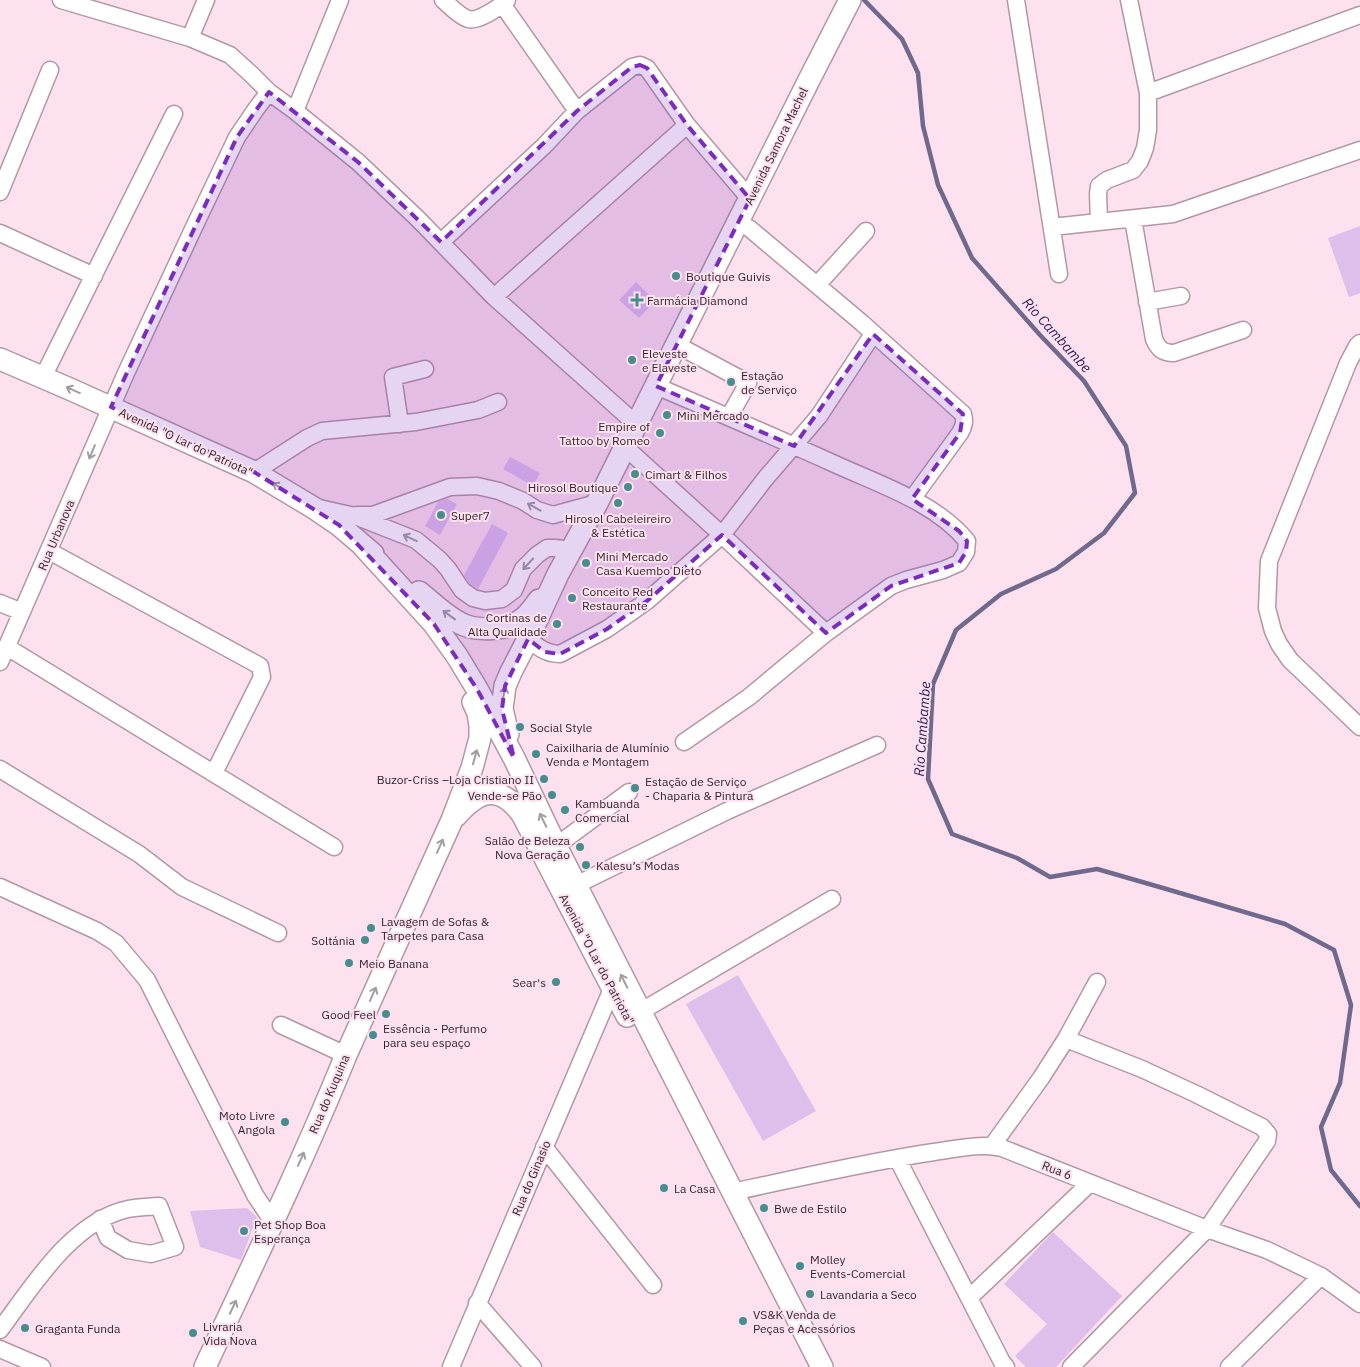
<svg xmlns="http://www.w3.org/2000/svg" width="1360" height="1367" font-family="'IBM Plex Sans',sans-serif">
<style>
.lines{fill:none;stroke-linecap:round;stroke-linejoin:round}
.stream{stroke:#6f6a8d;stroke-width:4.5}
.building{fill:#debeeb}
.minor-casing{stroke:#b297a4;stroke-width:19}
.major-casing{stroke:#b297a4;stroke-width:24}
.minor{stroke:#fff;stroke-width:16}
.major{stroke:#fff;stroke-width:21}
.oneway{stroke:#a29da0}
.marked{fill:#7b2cbf;fill-opacity:0.2;stroke:#7b2cbf;stroke-width:4;stroke-dasharray:10 6;stroke-linejoin:round}
.poi-dot{fill:#458d8e;stroke:#fee1ef;stroke-width:2}
.labels{text-anchor:middle;dominant-baseline:central;stroke-width:4;stroke-linejoin:round;paint-order:stroke}
.street-label{font-size:12px;fill:#31262c;stroke:#fee1ef}
.poi-label{font-size:12px;fill:#31262c;stroke:#fee1ef;text-anchor:start}
.water-label{font-size:14px;font-style:italic;fill:#291e59;stroke:#fee1ef}
</style>
<rect width="100%" height="100%" fill="#fee1ef"/>
<g class="lines">
<path class="stream" d="M864 0 902 39 918 73 923 126 938 185 972 258 1040 335 1084 381 1126 446 1135 493 1104 533 1056 569 1001 594 956 630 933 684 928 779 952 834 1017 858 1050 877 1097 869 1163 888 1285 924 1334 950 1351 1005 1340 1083 1321 1127 1331 1170 1360 1206"/>
</g>
<path class="building" d="M1360 226V293L1349 297 1328 238Z
M636 282 655 301 639 318 619 300Z
M510 457 540 473 533 486 503 469Z
M447 499 457 504 440 535 425 526 438 502Z
M492 524 508 533 478 589 469 583 464 575Z
M738 975 816 1111 763 1141 686 1004Z
M247 1208 257 1217 241 1260 200 1247 190 1211Z
M1053 1232 1122 1296 1056 1367H1026L1015 1356 1047 1324 1004 1284Z"/>
<g class="lines">
<g class="minor-casing">
<path id="minor" d="M61 0 190 38 230 55 251 74 269 92 295 111 358 162 418 219 494 297 636 424
M443 0C450 6 459 16 468 19 478 22 500 7 507 0
M1016 0 1059 274
M502 4 577 111
M190 38 206 0
M1148 93 1360 15
M295 111 340 0
M0 192 50 70
M1133 219 1154 339C1158 349 1163 353 1174 353L1243 330
M1099 222 1098 194 1099 186 1107 180 1133 170 1140 161 1145 148 1148 130V93L1129 0
M1052 227 1173 214 1360 150
M749 228 862 323 963 414C965 422 964 426 960 433L912 499
M0 233 94 276
M441 242 544 146 577 111 632 67 640 65 647 68 687 125 750 199
M817 285 866 231
M494 297 687 125
M1147 302 1181 296
M1360 343 1357 346 1348 363 1269 561 1267 608 1273 631 1279 644 1290 660 1360 727
M677 345 748 383 729 417
M43 377 174 114
M656 386C717 412 777 438 837 465 881 485 936 503 967 541L966 552 959 563 943 570 906 580 891 586 826 633 749 697 684 742
M400 424 393 377 425 369
M625 447 722 535 826 633
M254 472 307 438 322 431 416 422 478 410 498 402
M319 508 355 516 416 540 440 560 448 569 462 590 473 598 485 601 502 599 514 590 523 569 537 555 547 548H555L563 549 570 553
M357 515H373L450 487 477 486 499 491 523 501 537 510 553 515 597 503
M49 551 260 666 262 677 214 773
M0 603 22 612
M528 639C538 647 546 654 560 654L607 629 647 601 722 535 765 479 819 416 873 334
M7 647 334 847
M0 662 126 373 195 225 237 137 256 109 269 92
M0 769 139 854 182 887 278 933
M556 846 629 792
M576 885 727 811 877 745
M0 887 97 931 116 943 147 980 255 1195 273 1222
M640 1012 832 899
M281 1025 346 1055
M1066 1039 1142 1069 1196 1094 1262 1127 1268 1134 1267 1141 1207 1229 1071 1367
M992 1146 1041 1078 1066 1039 1097 982
M544 1147 653 1285
M897 1158 1002 1362 1006 1367
M732 1192C799 1178 866 1162 934 1152 956 1149 980 1143 1002 1148L1207 1229 1267 1250 1321 1276 1360 1304
M969 1298 1090 1183
M477 1303 533 1367
M0 1330C32 1287 72 1221 128 1209 138 1207 149 1207 159 1206L175 1247 151 1254 128 1250 108 1238 100 1219
M0 1349 42 1367
M451 1367 612 989
M1229 1367 1321 1276"/>
</g>
<g class="major-casing">
<path id="major" d="M0 359 72 390 254 472 314 508 339 525 373 554
M362 545 434 624 457 656 477 689 514 758 556 846 822 1367
M419 592C433 603 447 618 464 625 479 631 507 630 521 620 528 616 534 607 539 600
M508 734 502 709 505 686 511 672 528 639 558 574 597 503 809 80 850 0
M456 816C479 790 499 783 522 814L627 1016
M205 1367C253 1264 303 1161 346 1055L452 820 472 768 480 738V726L478 713 473 702"/>
</g>
<use href="#minor" class="minor"/>
<use href="#major" class="major"/>
</g>
<defs><path id="oneway-shaft" d="M-6 0H5M1.5-3L5.5 0L1.5 3" fill="none" stroke-width="1.6" stroke-linecap="round" stroke-linejoin="round" transform="scale(1.25)"/></defs>
<g class="oneway">
<use href="#oneway-shaft" transform="translate(73 390) rotate(-156)"/>
<use href="#oneway-shaft" transform="translate(92 452) rotate(113)"/>
<use href="#oneway-shaft" transform="translate(279 487) rotate(-150)"/>
<use href="#oneway-shaft" transform="translate(534 507) rotate(-151)"/>
<use href="#oneway-shaft" transform="translate(410 538) rotate(-155)"/>
<use href="#oneway-shaft" transform="translate(528 564) rotate(133)"/>
<use href="#oneway-shaft" transform="translate(449 615) rotate(-144)"/>
<use href="#oneway-shaft" transform="translate(504 694) rotate(-79)"/>
<use href="#oneway-shaft" transform="translate(475 757) rotate(-74)"/>
<use href="#oneway-shaft" transform="translate(543 820) rotate(-116)"/>
<use href="#oneway-shaft" transform="translate(440 846) rotate(-66)"/>
<use href="#oneway-shaft" transform="translate(624 981) rotate(-117)"/>
<use href="#oneway-shaft" transform="translate(373 994) rotate(-66)"/>
<use href="#oneway-shaft" transform="translate(301 1159) rotate(-66)"/>
<use href="#oneway-shaft" transform="translate(233 1307) rotate(-65)"/>
</g>
<path class="marked" d="M640 65 647 68 687 125 750 199 656 386 794 446 873 334 963 414 960 433 912 499 959 531 967 541 966 552 959 563 891 586 826 633 722 535 647 601 607 629 560 654 545 652 528 639 505 686 502 709 514 758 477 689 434 624 339 525 254 472 111 407 237 137 269 92 358 162 441 242 577 111 632 67Z"/>
<g class="poi-dot">
<circle cx="676" cy="276" r="5"/>
<path d="M634.5 292.5h5v5h5v5h-5v5h-5v-5h-5v-5h5z"/>
<circle cx="632" cy="360" r="5"/>
<circle cx="731" cy="382" r="5"/>
<circle cx="667" cy="415" r="5"/>
<circle cx="660" cy="433" r="5"/>
<circle cx="635" cy="474" r="5"/>
<circle cx="628" cy="487" r="5"/>
<circle cx="618" cy="503" r="5"/>
<circle cx="441" cy="515" r="5"/>
<circle cx="586" cy="563" r="5"/>
<circle cx="572" cy="598" r="5"/>
<circle cx="557" cy="624" r="5"/>
<circle cx="520" cy="727" r="5"/>
<circle cx="536" cy="754" r="5"/>
<circle cx="544" cy="779" r="5"/>
<circle cx="635" cy="788" r="5"/>
<circle cx="552" cy="795" r="5"/>
<circle cx="565" cy="810" r="5"/>
<circle cx="580" cy="847" r="5"/>
<circle cx="586" cy="865" r="5"/>
<circle cx="371" cy="928" r="5"/>
<circle cx="365" cy="940" r="5"/>
<circle cx="349" cy="963" r="5"/>
<circle cx="556" cy="982" r="5"/>
<circle cx="386" cy="1014" r="5"/>
<circle cx="373" cy="1035" r="5"/>
<circle cx="285" cy="1122" r="5"/>
<circle cx="664" cy="1188" r="5"/>
<circle cx="764" cy="1208" r="5"/>
<circle cx="244" cy="1231" r="5"/>
<circle cx="800" cy="1266" r="5"/>
<circle cx="810" cy="1294" r="5"/>
<circle cx="743" cy="1321" r="5"/>
<circle cx="25" cy="1328" r="5"/>
<circle cx="193" cy="1333" r="5"/>
</g>
<g class="labels">
<g class="street-label">
<text transform="translate(776 146) rotate(-64)">Avenida Samora Machel</text>
<text transform="translate(186 442) rotate(25)">Avenida "O Lar do Patriota"</text>
<text transform="translate(56 535) rotate(-67)">Rua Urbanova</text>
<text transform="translate(597 959) rotate(62)">Avenida "O Lar do Patriota"</text>
<text transform="translate(329 1094) rotate(-67)">Rua do Kuquina</text>
<text transform="translate(1057 1170) rotate(21)">Rua 6</text>
<text transform="translate(531 1178) rotate(-67)">Rua do Ginasio</text>
</g>
<g class="poi-label">
<text x="686" y="276">Boutique Guivis</text>
<text x="647" y="300">Farmácia Diamond</text>
<text x="642" y="353">Eleveste<tspan x="642" dy="14">e Elaveste</tspan></text>
<text x="741" y="375">Estação<tspan x="741" dy="14">de Serviço</tspan></text>
<text x="677" y="415">Mini Mercado</text>
<text x="650" y="426" text-anchor="end">Empire of<tspan x="650" dy="14">Tattoo by Romeo</tspan></text>
<text x="645" y="474">Cimart &amp; Filhos</text>
<text x="618" y="487" text-anchor="end">Hirosol Boutique</text>
<text x="451" y="515">Super7</text>
<text x="618" y="518" text-anchor="middle">Hirosol Cabeleireiro<tspan x="618" dy="14">&amp; Estética</tspan></text>
<text x="596" y="556">Mini Mercado<tspan x="596" dy="14">Casa Kuembo Dieto</tspan></text>
<text x="582" y="591">Conceito Red<tspan x="582" dy="14">Restaurante</tspan></text>
<text x="547" y="617" text-anchor="end">Cortinas de<tspan x="547" dy="14">Alta Qualidade</tspan></text>
<text x="530" y="727">Social Style</text>
<text x="546" y="747">Caixilharia de Alumínio<tspan x="546" dy="14">Venda e Montagem</tspan></text>
<text x="534" y="779" text-anchor="end">Buzor-Criss –Loja Cristiano II</text>
<text x="645" y="781">Estação de Serviço<tspan x="645" dy="14">- Chaparia &amp; Pintura</tspan></text>
<text x="542" y="795" text-anchor="end">Vende-se Pão</text>
<text x="575" y="803">Kambuanda<tspan x="575" dy="14">Comercial</tspan></text>
<text x="570" y="840" text-anchor="end">Salão de Beleza<tspan x="570" dy="14">Nova Geração</tspan></text>
<text x="596" y="865">Kalesu’s Modas</text>
<text x="381" y="921">Lavagem de Sofas &amp;<tspan x="381" dy="14">Tarpetes para Casa</tspan></text>
<text x="355" y="940" text-anchor="end">Soltánia</text>
<text x="359" y="963">Meio Banana</text>
<text x="546" y="982" text-anchor="end">Sear's</text>
<text x="376" y="1014" text-anchor="end">Good Feel</text>
<text x="383" y="1028">Essência - Perfumo<tspan x="383" dy="14">para seu espaço</tspan></text>
<text x="275" y="1115" text-anchor="end">Moto Livre<tspan x="275" dy="14">Angola</tspan></text>
<text x="674" y="1188">La Casa</text>
<text x="774" y="1208">Bwe de Estilo</text>
<text x="254" y="1224">Pet Shop Boa<tspan x="254" dy="14">Esperança</tspan></text>
<text x="810" y="1259">Molley<tspan x="810" dy="14">Events-Comercial</tspan></text>
<text x="820" y="1294">Lavandaria a Seco</text>
<text x="753" y="1314">VS&amp;K Venda de<tspan x="753" dy="14">Peças e Acessórios</tspan></text>
<text x="203" y="1326">Livraria<tspan x="203" dy="14">Vida Nova</tspan></text>
<text x="35" y="1328">Graganta Funda</text>
</g>
<g class="water-label">
<text transform="translate(1057 335) rotate(48)">Rio Cambambe</text>
<text transform="translate(922 729) rotate(-86)">Rio Cambambe</text>
</g>
</g>
</svg>
